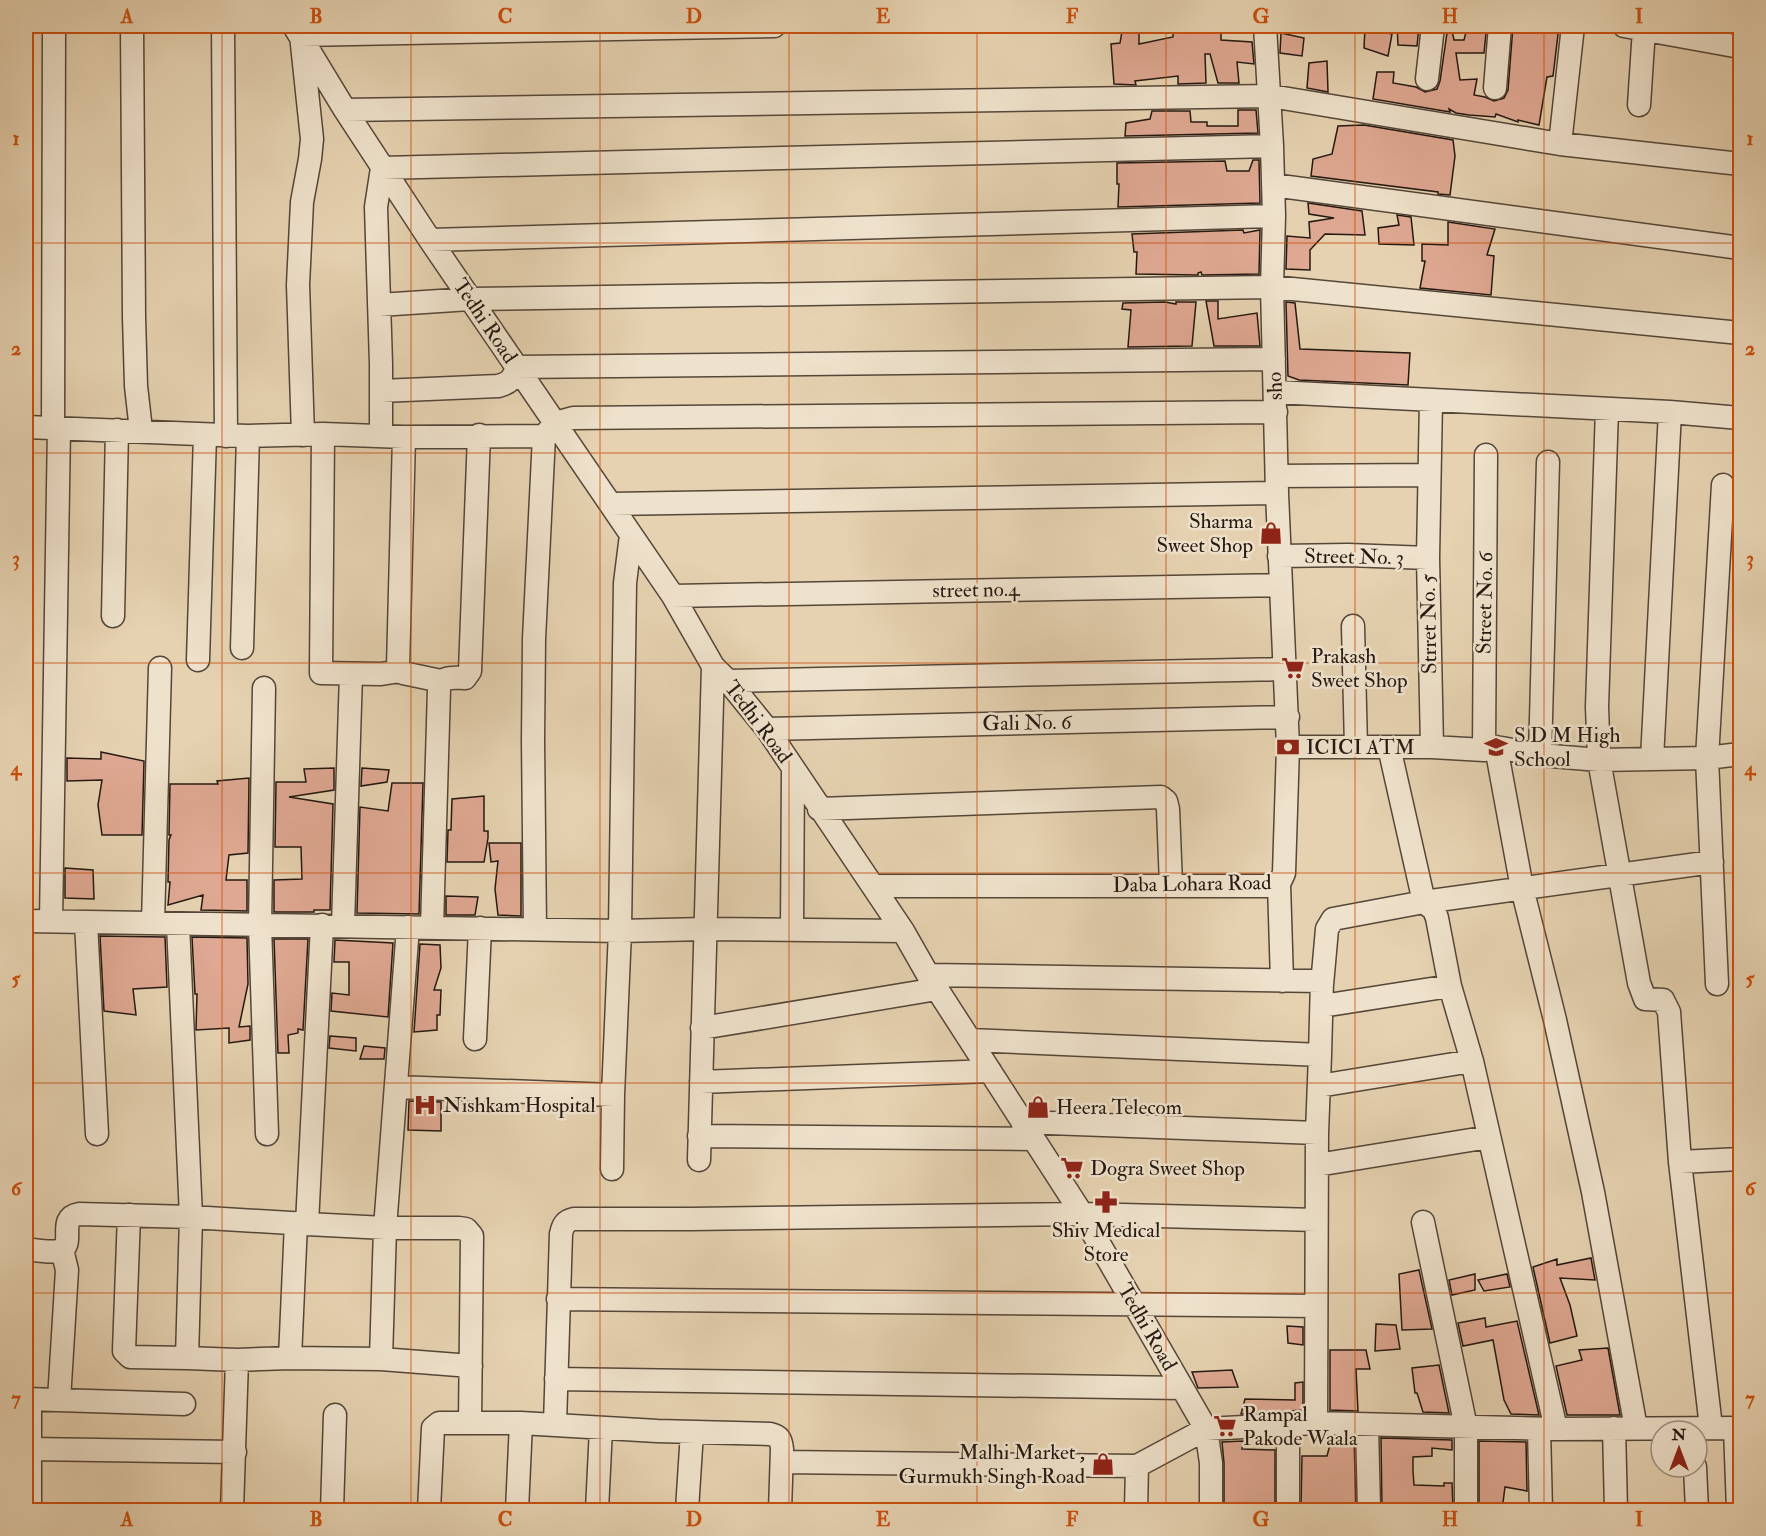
<svg xmlns="http://www.w3.org/2000/svg" width="1766" height="1536" font-family="'IM FELL Double Pica',serif">
<style>
.building{fill:#dfa892;stroke:#241811;stroke-width:1.5}
.lines{fill:none;stroke-linecap:round;stroke-linejoin:round}
.minor-casing{stroke:#544639;stroke-width:25}
.minor{stroke:#efe2cc;stroke-width:22}
.grid{fill:none;stroke:#cb4f0d;stroke-width:1.5;stroke-opacity:0.55}
.labels{text-anchor:middle;dominant-baseline:central;stroke-width:5;stroke-linejoin:round;paint-order:stroke}
.street-label{font-size:21px;fill:#241811;stroke:#efe2cc}
.poi-label{font-size:21px;fill:#241811;stroke:#efe2cc;text-anchor:start}
.neatline{fill:none;stroke:#cb4f0d;stroke-width:2}
.grid-label{font-size:20px;text-anchor:middle;font-weight:bold;fill:#cb4f0d}
</style>
<rect width="100%" height="100%" fill="#e6d2b1"/>
<filter id="stains"><feTurbulence type="fractalNoise" baseFrequency=".00333" numOctaves="4"/><feColorMatrix values="0 0 0 0 .2 0 0 0 0 .09 0 0 0 0 .02 0 0 0 .5 -.17"/></filter>
<radialGradient id="worn" r=".72"><stop offset=".6" stop-color="#630" stop-opacity="0"/><stop offset="1" stop-color="#630" stop-opacity=".3"/></radialGradient>
<path class="building" d="M1123 26H1139V44L1173 37V26H1221V40L1252 42 1254 64 1237 62 1239 83H1218L1210 54H1205L1206 83 1178 84V76L1135 81 1136 85 1114 84 1111 44 1120 43Z
M1397 26H1419L1417 46 1398 45Z
M1448 26H1451L1454 40H1464L1466 32 1486 33 1484 53H1456L1460 80 1477 79 1474 95 1485 97 1494 101 1504 98 1508 90 1513 26H1559L1553 76 1547 77 1539 125 1518 120V122L1496 114 1495 117 1469 115 1456 113 1449 109 1450 112 1373 99 1377 72H1394L1393 83 1416 87 1425 92 1437 89 1440 81Z
M1365 28 1392 34 1388 56 1364 48Z
M1281 33 1304 38 1302 56 1280 53Z
M1327 61 1328 92 1307 88 1309 63Z
M1238 110H1256L1258 133 1125 136 1126 123 1150 119 1152 111H1190L1191 122H1207V126H1238Z
M1364 125 1453 140 1455 156 1450 195 1438 194V192L1311 176 1313 159 1332 154 1338 126Z
M1253 160H1259L1260 203 1118 207 1119 184H1117V163L1225 161 1227 171H1249Z
M1308 203 1362 211 1365 235 1325 234 1310 250V270L1286 269 1287 236 1310 238 1309 222 1334 218 1309 214Z
M1397 215 1411 217 1414 245 1379 244 1378 228 1399 225Z
M1448 222 1495 229 1487 255 1494 256 1491 295 1420 288 1425 261H1422V244L1448 245Z
M1243 230 1244 233 1260 230 1259 274 1202 275 1201 272 1198 273V275L1136 274 1137 252H1134L1132 234Z
M1206 301H1218V319L1257 313 1260 346H1214Z
M1165 302 1176 304V302H1196L1192 346 1128 347 1131 310 1122 309 1123 303Z
M1286 302 1295 303 1300 349 1410 353 1408 385 1299 380 1288 376Z
M101 752 144 761 142 835H102L98 805 102 780 67 781V758L101 759Z
M334 768V790L289 797 333 804 330 910H314V912H274V880L302 879 301 847H275L276 782H306L304 769Z
M362 768 389 770 387 782 361 786Z
M249 778 248 853 229 855 226 880H247V911L201 910 203 895 168 905 170 882H168L169 840 171 835H169L170 784H218L217 781Z
M392 783H423L419 914 357 913 360 807 388 811Z
M484 796V831H488V838L484 862H447L448 830H451L452 799Z
M489 843H521V916L498 915 495 889 498 861 491 862Z
M65 868 93 870 94 899 65 898Z
M446 896 478 897 475 915H446Z
M100 936 165 937 167 987 133 989 136 1015 104 1011Z
M192 937 247 938 248 984 239 1027 250 1026V1040L229 1043V1028L196 1030 197 994H195Z
M274 939H308L303 1030 298 1029V1033L288 1035 289 1053H278Z
M335 940 393 943 388 1017 331 1011 332 993 349 995V962H334Z
M420 944 440 945 441 968 434 990H441L440 1015H437V1030L414 1032Z
M330 1036 356 1038V1051L329 1048Z
M364 1046 385 1048 384 1059H360Z
M409 1101 441 1102V1131L408 1130Z
M1591 1258 1595 1280 1560 1278 1570 1305 1577 1336 1550 1343 1533 1267 1557 1259V1265Z
M1419 1270 1432 1329 1402 1330 1399 1274Z
M1475 1274V1290L1452 1295 1449 1280Z
M1507 1274 1510 1287 1484 1291 1478 1280Z
M1485 1318 1486 1327 1517 1321 1539 1415 1511 1414 1504 1400 1493 1340 1463 1346 1458 1323Z
M1376 1324 1396 1325 1400 1349 1375 1351Z
M1287 1326 1303 1327V1345L1288 1343Z
M1608 1348 1620 1415H1567L1556 1366 1582 1360 1579 1350Z
M1330 1350H1366L1370 1369H1356L1358 1411 1330 1410Z
M1439 1365 1449 1413 1423 1412 1417 1393H1415L1412 1368Z
M1232 1370 1238 1387 1198 1388 1192 1372Z
M1303 1382V1410L1241 1414 1245 1399 1295 1400V1383Z
M1332 1437H1354L1356 1510H1301L1302 1456H1327Z
M1381 1438 1452 1440V1450L1432 1448V1456L1413 1457V1471L1414 1485 1444 1486V1483H1452L1453 1510H1382Z
M1243 1441 1242 1449 1275 1450V1510H1224V1463L1222 1442Z
M1479 1441 1526 1442 1527 1491 1505 1487 1502 1510H1479Z"/>
<g class="lines">
<g class="minor-casing">
<path id="minor" d="M132 26 134 317 136 386 141 430
M223 26 226 436
M294 26 345 110 430 240 673 596 713 666 728 681 767 729 903 931 928 975 1082 1214 1206 1429 1211 1463V1510
M1265 26 1272 146 1274 216 1272 287 1277 493 1288 747
M1624 26 1740 47
M1427 79 1433 26
M1495 88 1500 26
M1639 105 1644 29
M345 110 1271 96 1560 144 1740 164
M1560 144 1573 26
M1273 185 1740 248
M430 240 1274 216
M379 305 470 299 1272 287 1740 333
M381 391 498 386C510 383 513 379 517 367L1274 359
M1276 392 1670 412 1740 418
M1431 400 1428 558 1432 747
M1607 409 1597 707 1599 760 1639 983 1645 999 1663 1000 1669 1012 1680 1162 1711 1427
M26 427 248 436 323 434 404 437 544 436
M53 428 54 26
M323 434 321 673 381 674 400 671
M303 435 298 285 302 202 310 159 312 139 301 35 774 26
M381 436V364L376 207 382 168 1272 146
M404 437 398 668 403 673 441 681
M1277 476 1429 475
M611 504 1277 493
M1279 556 1348 555 1428 558
M673 596 1280 585
M113 616 117 430
M1353 626 1356 747
M242 648 248 436
M198 660 205 435
M728 681 1285 669
M264 688 260 925 267 1134
M767 729 1288 717
M1389 747 1424 902 1434 910 1437 918 1450 986 1472 1061 1556 1429
M1496 747 1522 888 1555 1020 1593 1192 1636 1428
M1484 750 1486 455
M1540 755 1548 462
M1652 759 1670 412
M819 809 1161 797 1166 801 1168 809 1171 885
M1279 884 1282 981
M873 886H1274L1279 884 1284 873 1288 747H1432L1484 750 1496 747 1540 755 1599 760 1707 758 1740 754
M26 921 620 931 704 929 903 931
M51 921 59 427
M86 922 97 1134
M153 923 160 668
M178 924 191 1217 307 1224 322 925
M343 925 351 674
M432 927 439 689C441 675 454 678 465 678L470 671 479 435
M535 929 533 740 534 639 544 436 555 423 573 418 1276 412
M792 929 793 768
M928 975 1322 981 1320 1055
M1717 984 1707 758 1723 485
M1322 985 1327 929 1333 919 1424 902 1712 862
M1322 1006 1450 986
M702 1028 937 989
M475 1039 480 928
M970 1040 1320 1055 1317 1133 1316 1423
M701 1082 990 1071
M1319 1086 1472 1061
M396 1087 613 1095
M1022 1122 1317 1133
M699 1136 1033 1139
M699 1160 713 666
M1680 1162 1740 1159
M1317 1165 1489 1137
M612 1169 613 1095 620 931 625 583 631 535
M129 1215 124 1351 130 1357 187 1358
M1423 1222 1466 1427V1510
M307 1224 385 1228H459L466 1229 472 1236 470 1423H439L433 1428 429 1510
M26 1249C35 1250 49 1253 59 1251 77 1245 56 1218 79 1214L191 1217 187 1358 237 1360 232 1510
M558 1299 1316 1306
M290 1358 381 1359 471 1366
M381 1359 385 1228 408 927
M237 1360 290 1358 296 1223
M556 1379 1182 1388
M26 1399 184 1404
M59 1400 67 1270 62 1249
M470 1423H521L517 1510
M521 1423 657 1431 770 1434C779 1436 781 1439 782 1449L780 1510
M555 1424 561 1234C563 1225 565 1221 574 1219H691L1082 1214 1316 1220
M1288 1426V1510
M1367 1426 1369 1510
M1614 1428 1616 1510
M1735 1428 1738 1510
M1539 1429 1541 1510
M30 1449 235 1452
M782 1462 1137 1466 1206 1429 1316 1423 1556 1429 1740 1428
M1695 1467 1697 1510
M30 1510V1399
M332 1510 335 1415
M597 1510 601 1428
M687 1510 692 1432
M1136 1510 1137 1466"/>
</g>
<use href="#minor" class="minor"/>
</g>
<path class="grid" d="M222 26V1510M411 26V1510M600 26V1510M789 26V1510M977 26V1510M1166 26V1510M1355 26V1510M1544 26V1510M26 243H1740M26 453H1740M26 663H1740M26 873H1740M26 1083H1740M26 1293H1740"/>
<defs>
<g id="shop-bare" transform="scale(1.8)"><path d="M-5-2.5h2.3a2.7 3.5 0 0 1 5.4 0H5L5.5 6h-11ZM-1.5-2.5h3a1.5 2.3 0 0 0-3 0Z" fill="#8f2418" stroke="#efe2cc" stroke-width="2.5" paint-order="stroke"/></g>
<g id="supermarket-bare" transform="scale(1.8)"><path d="M-6-5.5h2.5l.6 2H6L4.5 2H-2.5L-4.4-4H-6ZM-1.5 3.2a1.3 1.3 0 1 0 .1 0ZM3 3.2a1.3 1.3 0 1 0 .1 0Z" fill="#8f2418" stroke="#efe2cc" stroke-width="2.5" paint-order="stroke"/></g>
<g id="bank-bare" transform="scale(1.8)"><path d="M-6-4H6V4H-6ZM0-2.3a2.3 2.3 0 1 0 0 4.6a2.3 2.3 0 1 0 0-4.6Z" fill="#8f2418" stroke="#efe2cc" stroke-width="2.5" paint-order="stroke"/></g>
<g id="school-bare" transform="scale(1.8)"><path d="M0-5L7-2L0 1L-7-2ZM-4 1L0 2.5L4 1V4Q0 6-4 4Z" fill="#8f2418" stroke="#efe2cc" stroke-width="2.5" paint-order="stroke"/></g>
<g id="hospital-bare" transform="scale(1.8)"><path d="M-5-5h3v3.5h4V-5h3V5h-3V1.5h-4V5h-3Z" fill="#8f2418" stroke="#efe2cc" stroke-width="2.5" paint-order="stroke"/></g>
<g id="pharmacy-bare" transform="scale(1.8)"><path d="M-2-6h4v4h4v4h-4v4h-4v-4h-4v-4h4Z" fill="#8f2418" stroke="#efe2cc" stroke-width="2.5" paint-order="stroke"/></g>
</defs>
<g fill-rule="evenodd">
<use href="#shop-bare" x="1271" y="533"/>
<use href="#supermarket-bare" x="1293" y="668"/>
<use href="#bank-bare" x="1288" y="747"/>
<use href="#school-bare" x="1496" y="747"/>
<use href="#hospital-bare" x="425" y="1105"/>
<use href="#shop-bare" x="1038" y="1107"/>
<use href="#supermarket-bare" x="1072" y="1168"/>
<use href="#pharmacy-bare" x="1106" y="1202"/>
<use href="#supermarket-bare" x="1225" y="1426"/>
<use href="#shop-bare" x="1103" y="1464"/>
</g>
<g class="labels">
<g class="street-label">
<text transform="translate(485 321) rotate(56)">Tedhi Road</text>
<text transform="translate(1275 386) rotate(-92)">sho</text>
<text transform="translate(1354 557) rotate(1)">Street No. 3</text>
<text transform="translate(976 590) rotate(-1)">street no.4</text>
<text transform="translate(1485 603) rotate(-89)">Street No. 6</text>
<text transform="translate(1429 624) rotate(-91)">Strret No. 5</text>
<text transform="translate(758 722) rotate(53)">Tedhi Road</text>
<text transform="translate(1027 723) rotate(-1)">Gali No. 6</text>
<text transform="translate(1192 884) rotate(-1)">Daba Lohara Road</text>
<text transform="translate(1147 1327) rotate(60)">Tedhi Road</text>
</g>
<g class="poi-label">
<text x="1253" y="521" text-anchor="end">Sharma<tspan x="1253" dy="24">Sweet Shop</tspan></text>
<text x="1311" y="656">Prakash<tspan x="1311" dy="24">Sweet Shop</tspan></text>
<text x="1514" y="735">S D M High<tspan x="1514" dy="24">School</tspan></text>
<text x="1306" y="747">ICICI ATM</text>
<text x="443" y="1105">Nishkam Hospital</text>
<text x="1056" y="1107">Heera Telecom</text>
<text x="1090" y="1168">Dogra Sweet Shop</text>
<text x="1106" y="1230" text-anchor="middle">Shiv Medical<tspan x="1106" dy="24">Store</tspan></text>
<text x="1243" y="1414">Rampal<tspan x="1243" dy="24">Pakode Waala</tspan></text>
<text x="1085" y="1452" text-anchor="end">Malhi Market ,<tspan x="1085" dy="24">Gurmukh Singh Road</tspan></text>
</g>
</g>
<rect width="1766" height="1536" fill="none" stroke="#e6d2b1" stroke-width="66"/>
<g transform="translate(1679 1449)"><circle r="28" fill="#efe2cc" stroke="#9e9181" stroke-width="1.5"/>
<path d="M0-4.5L10 22L0 15L-10 22Z" fill="#8f2418"/>
<text y="-9" font-size="16" font-weight="bold" text-anchor="middle" fill="#241811">N</text>
</g>
<rect x="33" y="33" width="1700" height="1470" class="neatline"/>
<g class="grid-label">
<text x="127" y="23">A</text>
<text x="316" y="23">B</text>
<text x="505" y="23">C</text>
<text x="694" y="23">D</text>
<text x="883" y="23">E</text>
<text x="1072" y="23">F</text>
<text x="1261" y="23">G</text>
<text x="1450" y="23">H</text>
<text x="1639" y="23">I</text>
<text x="16" y="145">1</text>
<text x="1750" y="145">1</text>
<text x="16" y="355">2</text>
<text x="1750" y="355">2</text>
<text x="16" y="565">3</text>
<text x="1750" y="565">3</text>
<text x="16" y="775">4</text>
<text x="1750" y="775">4</text>
<text x="16" y="985">5</text>
<text x="1750" y="985">5</text>
<text x="16" y="1195">6</text>
<text x="1750" y="1195">6</text>
<text x="16" y="1405">7</text>
<text x="1750" y="1405">7</text>
<text x="127" y="1526">A</text>
<text x="316" y="1526">B</text>
<text x="505" y="1526">C</text>
<text x="694" y="1526">D</text>
<text x="883" y="1526">E</text>
<text x="1072" y="1526">F</text>
<text x="1261" y="1526">G</text>
<text x="1450" y="1526">H</text>
<text x="1639" y="1526">I</text>
</g>
<rect width="100%" height="100%" filter="url(#stains)"/>
<rect width="100%" height="100%" fill="url(#worn)"/>
</svg>
